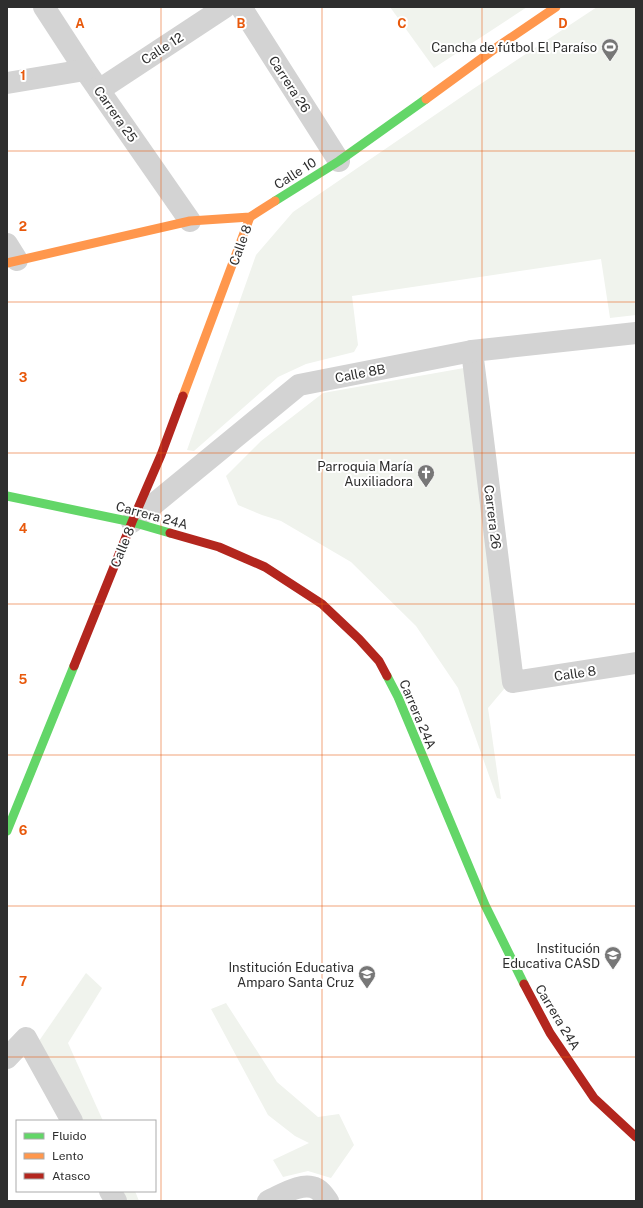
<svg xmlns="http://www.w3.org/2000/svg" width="643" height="1208" font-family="'Public Sans',sans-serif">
	<rect width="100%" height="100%" fill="#fff"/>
	<g fill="#f0f3ed">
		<polygon points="390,7 527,7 434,68"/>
		<polygon points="597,7 636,7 636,315 610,318 601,259 352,296 358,345 354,352 306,364 278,377 194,451 187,450 256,255 293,212 473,89"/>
		<polygon points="464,368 510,682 488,708 501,799 497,798 458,688 416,626 351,562 281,521 262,515 238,505 226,476 261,441 323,393"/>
		<polygon points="86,973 102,988 68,1043 103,1121 80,1121 39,1041"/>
		<polygon points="226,1003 277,1082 318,1117 339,1114 354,1145 331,1178 308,1171 283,1177 273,1160 309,1143 295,1136 268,1115 211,1009"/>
		<polygon points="117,1191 135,1191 139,1201 122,1201"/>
	</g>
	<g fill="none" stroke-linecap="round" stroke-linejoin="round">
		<g stroke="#d3d3d3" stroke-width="22">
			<polyline points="44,7 85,70 190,221"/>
			<polyline points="241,7 339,161"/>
			<polyline points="7,83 85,70"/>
			<polyline points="99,90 225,7"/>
			<polyline points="7,244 17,260"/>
			<polyline points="472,351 513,682 636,663"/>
			<polyline points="132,522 299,385 472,351 636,333"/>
			<polyline points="7,1058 26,1038 72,1121"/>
			<polyline points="110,1191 116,1201"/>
			<path d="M268 1201C282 1195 302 1181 317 1189 322 1192 325 1197 328 1201"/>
		</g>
		<g stroke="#63d668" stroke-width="9">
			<polyline points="275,201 339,161 426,99"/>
			<polyline points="7,496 132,522 170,533"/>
			<polyline points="387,676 398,697 485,905 524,984"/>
			<polyline points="7,831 74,666"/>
		</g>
		<g stroke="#ff974d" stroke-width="9">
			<polyline points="426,99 500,45 556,7"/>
			<polyline points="7,263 190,221 250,217 275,201"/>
			<polyline points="183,396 250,217"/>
		</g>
		<g stroke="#b3261e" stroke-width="9">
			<polyline points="170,533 219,547 265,567 322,604 359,639 379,661 387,676"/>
			<polyline points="74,666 132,522 161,455 183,396"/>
			<polyline points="524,984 550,1033 594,1098 636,1137"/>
		</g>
	</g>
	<path fill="none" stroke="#e8590c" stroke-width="1" stroke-opacity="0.55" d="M161 7V1201M322 7V1201M482 7V1201M7 151H636M7 302H636M7 453H636M7 604H636M7 755H636M7 906H636M7 1057H636"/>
	<defs>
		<g id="stadium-pin" transform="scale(0.9)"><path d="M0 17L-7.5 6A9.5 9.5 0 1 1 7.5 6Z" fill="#777" stroke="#fff"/><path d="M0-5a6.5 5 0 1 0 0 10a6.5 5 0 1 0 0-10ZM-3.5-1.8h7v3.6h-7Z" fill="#fff"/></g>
		<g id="church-pin" transform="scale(0.9)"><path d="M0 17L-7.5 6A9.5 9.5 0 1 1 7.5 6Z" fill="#777" stroke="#fff"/><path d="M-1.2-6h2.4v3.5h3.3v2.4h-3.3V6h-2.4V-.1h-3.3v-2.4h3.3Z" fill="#fff"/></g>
		<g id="university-pin" transform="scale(0.9)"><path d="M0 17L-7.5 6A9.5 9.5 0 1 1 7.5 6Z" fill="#777" stroke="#fff"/><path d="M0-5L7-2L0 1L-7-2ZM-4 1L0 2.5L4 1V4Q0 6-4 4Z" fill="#fff"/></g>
		<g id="school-pin" transform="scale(0.9)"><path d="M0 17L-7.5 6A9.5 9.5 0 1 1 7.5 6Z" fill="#777" stroke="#fff"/><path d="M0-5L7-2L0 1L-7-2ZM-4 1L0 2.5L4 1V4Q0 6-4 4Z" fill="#fff"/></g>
	</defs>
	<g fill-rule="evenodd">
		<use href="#stadium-pin" x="610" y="47"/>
		<use href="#church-pin" x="426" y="473"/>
		<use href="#university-pin" x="613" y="955"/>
		<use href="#school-pin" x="367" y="974"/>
	</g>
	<g text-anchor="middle" stroke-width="4" stroke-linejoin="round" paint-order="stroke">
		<g font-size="13" fill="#2e2e2e" stroke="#fff" text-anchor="end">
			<text x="597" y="52">Cancha de fútbol El Paraíso</text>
			<text x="413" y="471">Parroquia María<tspan x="413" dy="15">Auxiliadora</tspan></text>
			<text x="600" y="953">Institución<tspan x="600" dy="15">Educativa CASD</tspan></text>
			<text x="354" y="972">Institución Educativa<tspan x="354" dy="15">Amparo Santa Cruz</tspan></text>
		</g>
		<g font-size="13" fill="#2e2e2e" stroke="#fff">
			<text transform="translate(162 48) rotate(-33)" y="5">Calle 12</text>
			<text transform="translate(290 84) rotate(57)" y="5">Carrera 26</text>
			<text transform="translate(116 114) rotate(55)" y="5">Carrera 25</text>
			<text transform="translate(295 173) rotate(-32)" y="5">Calle 10</text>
			<text transform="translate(240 245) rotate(-70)" y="5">Calle 8</text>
			<text transform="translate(360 373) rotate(-11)" y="5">Calle 8B</text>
			<text transform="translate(152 515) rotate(15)" y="5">Carrera 24A</text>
			<text transform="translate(493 517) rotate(83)" y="5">Carrera 26</text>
			<text transform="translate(122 547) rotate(-68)" y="5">Calle 8</text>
			<text transform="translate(575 673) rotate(-8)" y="5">Calle 8</text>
			<text transform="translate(418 714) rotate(67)" y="5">Carrera 24A</text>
			<text transform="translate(558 1017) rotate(59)" y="5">Carrera 24A</text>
		</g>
	</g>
	<g font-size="13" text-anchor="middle" font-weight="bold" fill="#e8590c" stroke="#fff" stroke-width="4" stroke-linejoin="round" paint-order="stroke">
		<text x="80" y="28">A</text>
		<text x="241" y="28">B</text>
		<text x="402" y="28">C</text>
		<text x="563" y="28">D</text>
		<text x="23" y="80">1</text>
		<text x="23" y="231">2</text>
		<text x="23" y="382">3</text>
		<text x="23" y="533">4</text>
		<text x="23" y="684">5</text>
		<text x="23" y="835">6</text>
		<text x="23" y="986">7</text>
	</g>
	<rect width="643" height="1208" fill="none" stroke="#2e2e2e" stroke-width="16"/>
	<rect x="16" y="1120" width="140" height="72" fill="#ffffff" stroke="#ababab"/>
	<rect x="24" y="1133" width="20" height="6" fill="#63d668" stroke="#ababab"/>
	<text x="52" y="1140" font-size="12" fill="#2e2e2e">Fluido</text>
	<rect x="24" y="1153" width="20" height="6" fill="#ff974d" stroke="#ababab"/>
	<text x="52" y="1160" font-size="12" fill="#2e2e2e">Lento</text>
	<rect x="24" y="1173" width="20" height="6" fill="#b3261e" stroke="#ababab"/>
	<text x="52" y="1180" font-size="12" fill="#2e2e2e">Atasco</text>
</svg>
